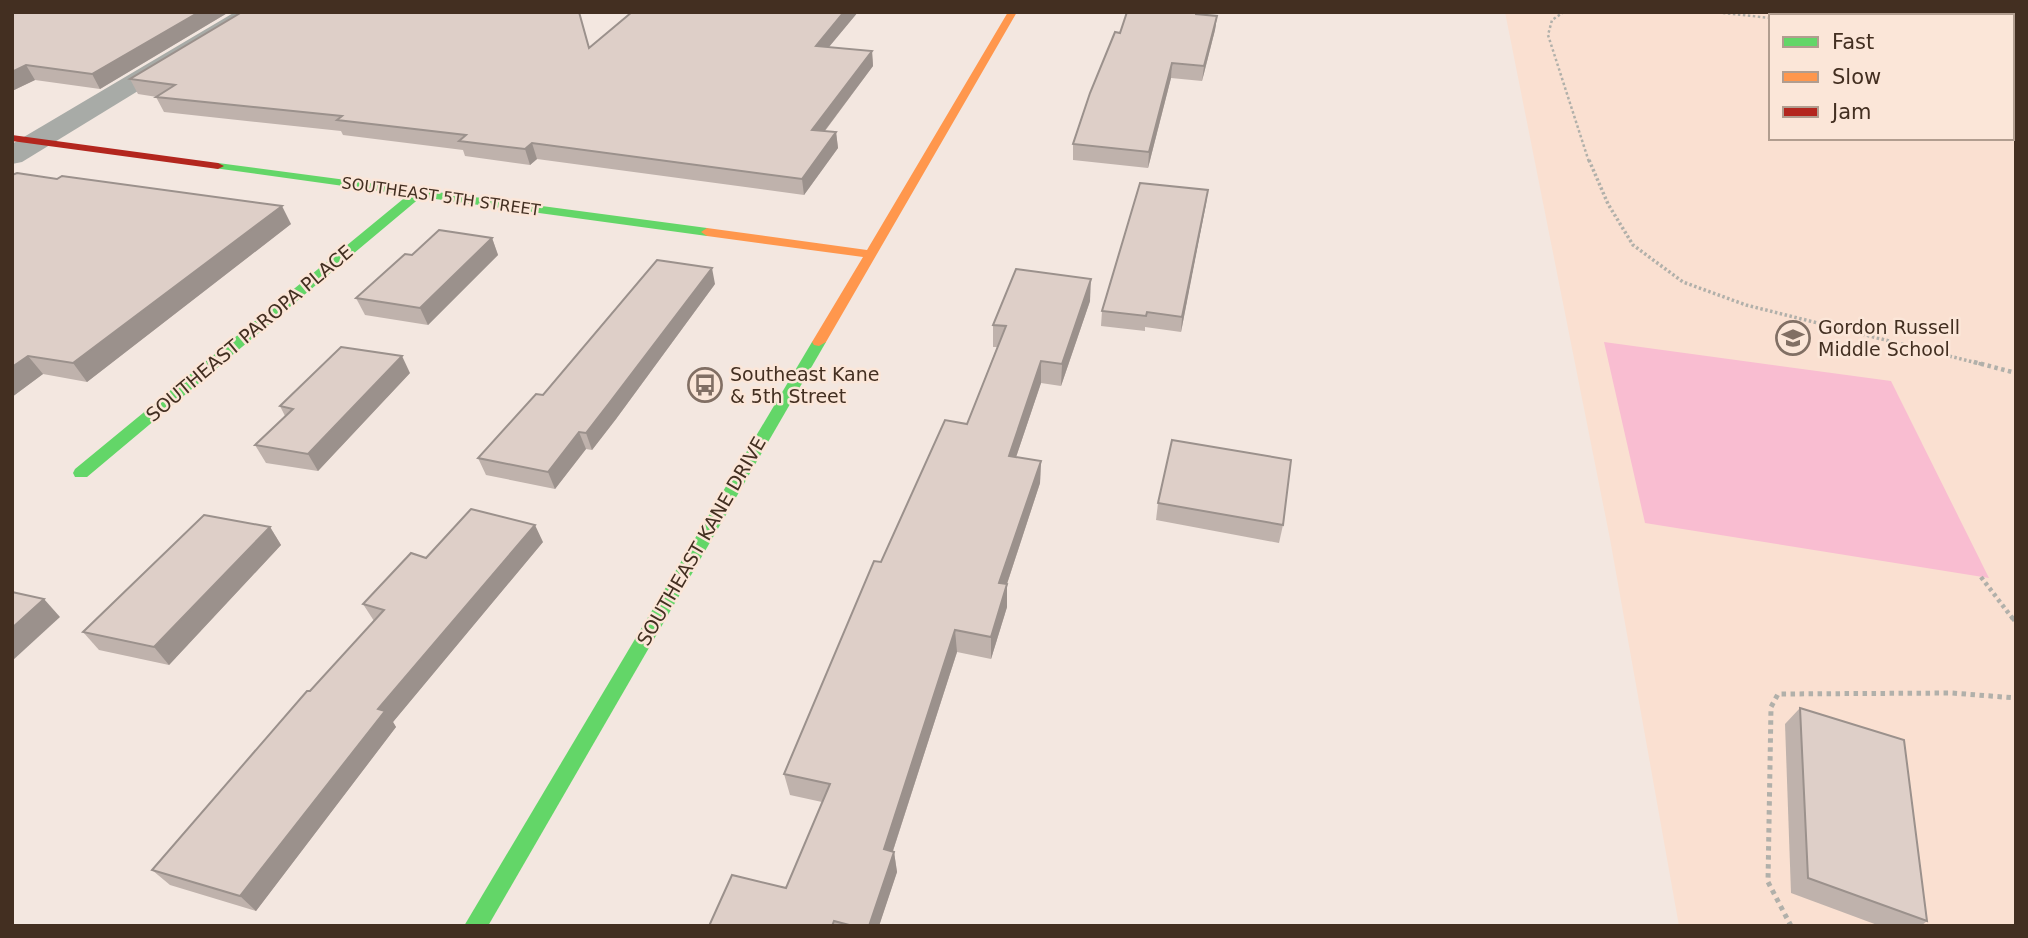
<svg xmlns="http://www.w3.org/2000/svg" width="2028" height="938" font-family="'DejaVu Sans',sans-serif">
	<rect width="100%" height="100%" fill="#f3e7e0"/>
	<polygon fill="#fae0d1" points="1505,12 1896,12 1937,16 1771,16 1771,138 2012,138 2012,22 2016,22 2016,926 1679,926 1610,539"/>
	<polygon fill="#f9bdd1" points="1604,342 1891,381 1989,578 1645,523"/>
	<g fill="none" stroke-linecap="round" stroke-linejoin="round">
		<g stroke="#b1b0aa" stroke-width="2.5" stroke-dasharray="2.5 2.5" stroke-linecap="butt">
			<polyline points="1564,12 1552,20 1548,35 1589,162"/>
			<polyline points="1713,12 1771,18"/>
			<polyline points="2012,44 2016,44"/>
		</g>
		<polyline stroke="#b1b0aa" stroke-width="3.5" stroke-dasharray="2.5 2.5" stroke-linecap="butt" points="1589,160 1608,204 1633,245 1683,282 1746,305 1981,364"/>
		<g stroke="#b1b0aa" stroke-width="4.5" stroke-dasharray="3.5 3.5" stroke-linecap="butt">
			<polyline points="1974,362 2016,373"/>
			<polyline points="1981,577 2013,619"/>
		</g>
		<g stroke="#b1b0aa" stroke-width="5" stroke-dasharray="4.5 4.5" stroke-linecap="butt">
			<polyline points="2012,617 2016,622"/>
			<polyline points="1791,926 1768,882 1771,707 1778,694 1952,693 2016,698"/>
		</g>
		<polygon fill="#a8aba7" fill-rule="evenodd" points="235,12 262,12 259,17 22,162 12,164 12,144"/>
		<g fill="#63d668" fill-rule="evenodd">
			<polygon points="218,163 707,228 713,232 707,236 421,197 87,477 75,477 73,473 75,469 408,195 214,168 212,166"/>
			<polygon points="819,338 826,342 488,926 464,926 812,342"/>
		</g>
		<polygon fill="#ff974d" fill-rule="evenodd" points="1008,12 1017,12 826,342 819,346 814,345 812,342 863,257 707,236 701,232 707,228 867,250"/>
		<polygon fill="#b3261e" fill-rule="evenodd" points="12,135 218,163 224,166 218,169 12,141"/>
	</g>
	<g fill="#bfb2ac">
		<polygon points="12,12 229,12 100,89 35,80 12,91"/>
		<polygon points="632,12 858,12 829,47 872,51 873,66 825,131 836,132 838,148 804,195 537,159 530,165 465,156 463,150 343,135 341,131 164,112 156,97 157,97 138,94 130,79 589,48"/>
		<polygon points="1198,14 1217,16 1215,30 1202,81 1171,78 1148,168 1073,160 1073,144 1120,33"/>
		<polygon points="12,175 291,224 87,382 43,374 12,397"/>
		<polygon points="1208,190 1181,332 1145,327 1145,331 1101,326 1102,311"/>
		<polygon points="492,238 498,255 428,325 365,315 356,298 412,255"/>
		<polygon points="715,284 616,419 592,450 586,449 555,489 486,475 478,458 543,395"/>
		<polygon points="1090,301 1061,386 1041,383 1016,457 1041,461 1040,483 1007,584 1007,607 991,659 957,652 893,851 894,852 897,872 879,926 709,926 786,888 822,802 790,795 784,774 881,562 967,424 997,347 993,347 993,325"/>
		<polygon points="410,373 318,471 266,463 255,445 285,416 280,406"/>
		<polygon points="1158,503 1283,525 1279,543 1156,520"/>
		<polygon points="270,527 281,545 169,665 99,650 83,632"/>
		<polygon points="543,542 393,722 396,727 256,911 170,885 152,870 374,621 363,604 426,558"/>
		<polygon points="1800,708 1927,921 1921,926 1880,926 1791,893 1785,724"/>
	</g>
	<g fill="#9b918c">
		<polygon points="199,12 229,12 100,89 92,74"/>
		<polygon points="844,12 858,12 818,60 816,46"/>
		<polygon points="1217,16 1215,30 1202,81 1204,66"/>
		<polygon points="872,51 873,66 814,145 812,130"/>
		<polygon points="1172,63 1171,78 1148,168 1149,152"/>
		<polygon points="26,65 35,80 12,91 12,72"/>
		<polygon points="836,132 838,148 804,195 802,179"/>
		<polygon points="532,143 537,159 530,165 525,149"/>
		<polygon points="1208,190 1206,204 1181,332 1182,317"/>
		<polygon points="282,206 291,224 87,382 73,363"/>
		<polygon points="492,238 498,255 428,325 420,308"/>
		<polygon points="712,268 715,284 616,419 592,450 586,433"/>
		<polygon points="1091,279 1090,301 1061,386 1062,364"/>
		<polygon points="28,356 43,374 12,397 12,367"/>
		<polygon points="402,356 410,373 318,471 308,454"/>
		<polygon points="1041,361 1041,383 1009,478 1009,456"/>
		<polygon points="579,432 586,449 555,489 548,472"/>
		<polygon points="1041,461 1040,483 1000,605 999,583"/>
		<polygon points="535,525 543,542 393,722 396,727 256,911 240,896 378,709"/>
		<polygon points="270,527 281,545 169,665 154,647"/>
		<polygon points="1007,584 1007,607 991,659 991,637"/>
		<polygon points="44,599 60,617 12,661 12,628"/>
		<polygon points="955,630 957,652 887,869 884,849"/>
		<polygon points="894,852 897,872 879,926 869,926"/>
	</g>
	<g fill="#decfc8" stroke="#9b918c" stroke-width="2">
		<polygon points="12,12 199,12 92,74 26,65 12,72"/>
		<polygon points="242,12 579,12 589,48 632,12 844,12 816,46 872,51 812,130 836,132 802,179 532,143 525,149 459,141 466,135 337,120 342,116 156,97 175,85 130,79"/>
		<polygon points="1127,12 1196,12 1196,14 1217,16 1204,66 1172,63 1149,152 1073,144 1090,93 1115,32 1120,33"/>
		<polygon points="17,173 57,179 62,176 282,206 73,363 28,356 12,367 12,175"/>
		<polygon points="1140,183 1208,190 1182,317 1147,312 1146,316 1102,311"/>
		<polygon points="439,230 492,238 420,308 356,298 405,254 412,255"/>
		<polygon points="657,260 712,268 610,402 586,433 579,432 548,472 478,458 536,394 543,395"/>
		<polygon points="1016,269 1091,279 1062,364 1041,361 1009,456 1041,461 999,583 1007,584 991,637 955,630 884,849 894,852 869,926 853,926 834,921 832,926 709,926 732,875 786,888 830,784 784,774 874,561 881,562 945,420 967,424 1006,326 993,325"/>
		<polygon points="341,347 402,356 308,454 255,445 293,409 280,406"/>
		<polygon points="1172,440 1291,460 1283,525 1158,503"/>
		<polygon points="471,509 535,525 378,709 385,711 240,896 152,870 307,691 310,691 384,610 363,604 411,553 426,558"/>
		<polygon points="204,515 270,527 154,647 83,632"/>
		<polygon points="12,592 44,599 12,628"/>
		<polygon points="1800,708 1904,740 1927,921 1808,878"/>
	</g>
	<defs>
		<g id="school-ring" transform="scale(1.75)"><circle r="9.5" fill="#fbe6d8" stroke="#816f64" stroke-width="1.5"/><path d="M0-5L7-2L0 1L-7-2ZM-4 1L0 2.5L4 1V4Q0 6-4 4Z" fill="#816f64"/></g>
		<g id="bus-ring" transform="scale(1.75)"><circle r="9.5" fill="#fbe6d8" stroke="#816f64" stroke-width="1.5"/><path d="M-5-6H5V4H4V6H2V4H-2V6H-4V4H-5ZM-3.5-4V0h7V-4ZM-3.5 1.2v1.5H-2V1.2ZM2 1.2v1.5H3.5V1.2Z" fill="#816f64"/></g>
	</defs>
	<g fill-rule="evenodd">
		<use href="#school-ring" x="1793" y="338"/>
		<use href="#bus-ring" x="705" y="385"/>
	</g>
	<g text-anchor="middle" stroke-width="5" stroke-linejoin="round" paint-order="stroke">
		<g font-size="16" fill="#432f21" stroke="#fbe6d8">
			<text transform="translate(441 196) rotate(8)" y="6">SOUTHEAST 5TH STREET</text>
		</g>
		<g font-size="19" fill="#432f21" stroke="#fbe6d8" text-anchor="start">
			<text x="1818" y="334">Gordon Russell<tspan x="1818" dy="22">Middle School</tspan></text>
			<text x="730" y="381">Southeast Kane<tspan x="730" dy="22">&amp; 5th Street</tspan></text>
		</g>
		<g font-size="19" fill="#432f21" stroke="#fbe6d8">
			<text transform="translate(249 333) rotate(-40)" y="7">SOUTHEAST PAROPA PLACE</text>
			<text transform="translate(701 541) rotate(-60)" y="7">SOUTHEAST KANE DRIVE</text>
		</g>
	</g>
	<rect width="2028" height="938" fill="none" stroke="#432f21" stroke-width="28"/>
	<rect x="1769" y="14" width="245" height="126" fill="#fbe6d8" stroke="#b19d8f" stroke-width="2"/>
	<rect x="1783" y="37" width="35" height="10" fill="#63d668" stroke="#b19d8f" stroke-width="2"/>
	<text x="1832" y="49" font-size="21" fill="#432f21">Fast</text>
	<rect x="1783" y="72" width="35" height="10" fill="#ff974d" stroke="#b19d8f" stroke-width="2"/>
	<text x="1832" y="84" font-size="21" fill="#432f21">Slow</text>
	<rect x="1783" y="107" width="35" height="10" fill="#b3261e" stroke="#b19d8f" stroke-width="2"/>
	<text x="1832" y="119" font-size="21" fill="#432f21">Jam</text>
</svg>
